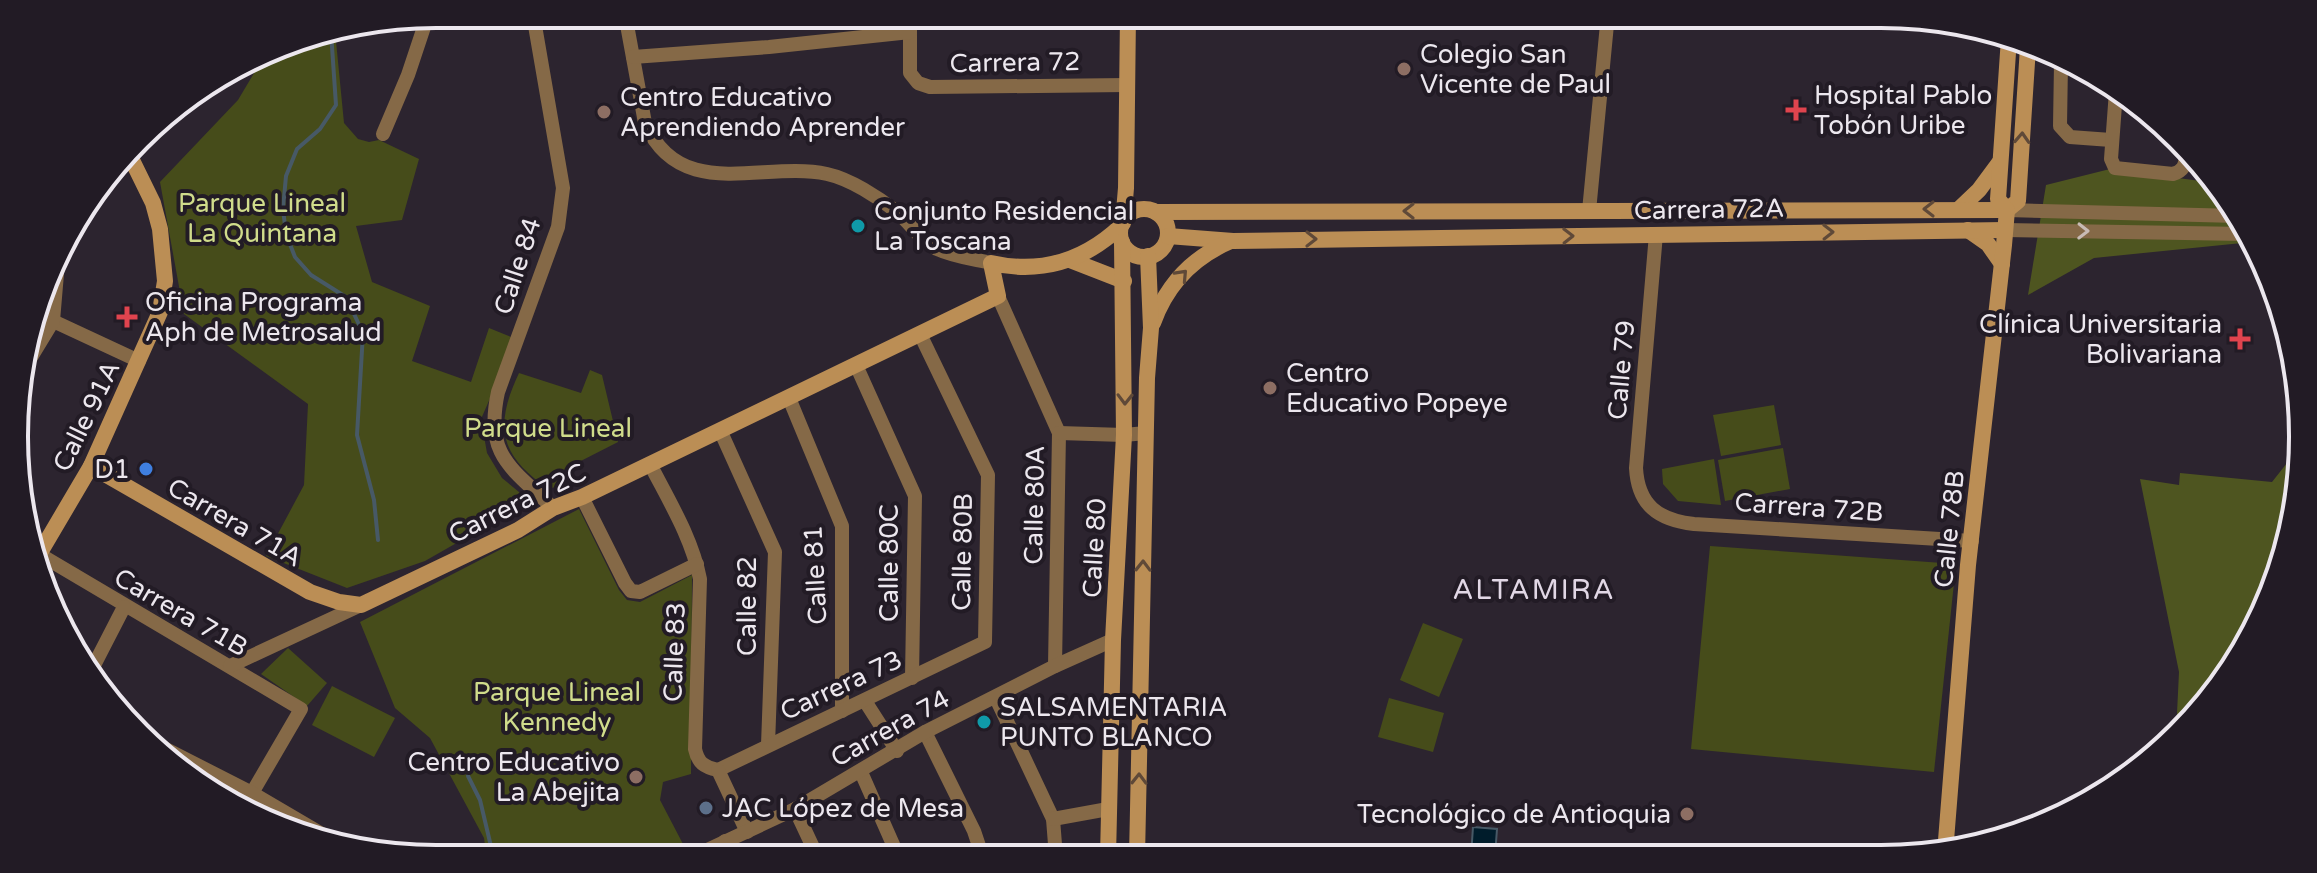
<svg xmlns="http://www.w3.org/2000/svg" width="2317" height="873" font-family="'Varela Round',sans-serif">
	<rect width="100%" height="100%" fill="#2c242f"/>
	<g fill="#464c1a">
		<polygon points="335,31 344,123 358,139 369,142 379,140 419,159 402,220 356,226 372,282 430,306 412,361 471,382 489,328 516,339 481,419 487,453 502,478 530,501 425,561 347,588 266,556 304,485 308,404 184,314 160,182 238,100 263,58 300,37"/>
		<path d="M590 370 602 375 618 442 571 466 576 480 549 489C499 456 494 426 519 373L581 393Z"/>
		<polygon points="1774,405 1781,445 1721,456 1713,415"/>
		<polygon points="1783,448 1790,489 1725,501 1718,460"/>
		<polygon points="1714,459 1721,505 1678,501 1663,484 1662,469"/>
		<polygon points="579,509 619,590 627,600 640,602 692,575 691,774 663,782 660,800 683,844 669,858 487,859 484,838 430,738 395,708 360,622"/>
		<polygon points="1710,546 1956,564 1934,772 1691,749"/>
		<polygon points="1423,623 1463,639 1439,697 1400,680"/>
		<polygon points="288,648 327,683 307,706 261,674"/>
		<polygon points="332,686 395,718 374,757 312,725"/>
		<polygon points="1389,698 1444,713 1433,752 1378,737"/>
	</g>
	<g fill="#4e5520">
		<polygon points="2110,169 2208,182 2247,226 2252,242 2094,258 2028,295 2046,185"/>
		<polygon points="2295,453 2288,546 2232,671 2176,734 2179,672 2140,479 2179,485 2180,473 2272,482"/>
	</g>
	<polygon fill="#001c2b" stroke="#475966" stroke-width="2" points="1473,827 1497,829 1495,856 1471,856"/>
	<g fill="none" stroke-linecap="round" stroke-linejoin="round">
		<g stroke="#475966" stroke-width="4">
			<polyline points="331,32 336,105 320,129 297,149 286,176 283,209 286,234 295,257 311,275 346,297 363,333 357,435 374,500 378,540"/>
			<polyline points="468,776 480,800 494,859"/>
		</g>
		<g stroke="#856947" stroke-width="14">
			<path d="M533 14 563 188 558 227 498 392C484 456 512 468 553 508"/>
			<path d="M625 14 645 123C681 204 764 160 827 174 850 179 878 197 897 212 911 224 920 240 937 249 954 257 973 259 991 263"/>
			<polyline points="910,14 910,73 918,83 930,87 1127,85"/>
			<polyline points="633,57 769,47 910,32"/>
			<polyline points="2061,63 2060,126 2070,137 2111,140"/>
			<path d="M2116 91 2111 159 2115 168 2173 174C2183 171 2185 166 2186 156"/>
			<polyline points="383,134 408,75 428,15"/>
			<polyline points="2007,210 2238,216"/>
			<polyline points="1589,211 1608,14"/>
			<polyline points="2005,230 2245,234 2248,228"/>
			<path d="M1656 234 1636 468C1638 505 1658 520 1694 524L1972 541"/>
			<polyline points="998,296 1059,433 1055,666"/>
			<polyline points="53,321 139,361"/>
			<polyline points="856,365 915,496 912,678"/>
			<polyline points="19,377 53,321 58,262"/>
			<polyline points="789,398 842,526 842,711"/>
			<polyline points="720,430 775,552 768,745"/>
			<polyline points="1059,433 1124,435 1146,433"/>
			<path d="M650 464C669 501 692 538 700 579L695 749C698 763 704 767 718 770"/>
			<polyline points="582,497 625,583 631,591 640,592 697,564"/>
			<polyline points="39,554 301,709 252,793"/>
			<polyline points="230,666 361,605"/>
			<polyline points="89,675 124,607"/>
			<polyline points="996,698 1053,819 1056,857"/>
			<polyline points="865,701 897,751"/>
			<polyline points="925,732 974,831 983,858"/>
			<polyline points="150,741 252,793 344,847"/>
			<polyline points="718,770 985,642 988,475 920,334"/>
			<polyline points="718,770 747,832"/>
			<polyline points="861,772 899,858"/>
			<polyline points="795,809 818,858"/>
			<polyline points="1053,819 1108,809"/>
			<polyline points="725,841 733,858"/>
			<polyline points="690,858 795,809 925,732 1055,666 1113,640"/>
		</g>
		<g stroke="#bb8e55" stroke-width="16">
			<polyline points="1959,209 1979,190 1999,163"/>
			<circle cx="1144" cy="233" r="24"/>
			<polyline points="2007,210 2018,201 2028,47"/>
			<polyline points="1156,212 2007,210"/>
			<polyline points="1123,223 1126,188 1128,14"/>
			<polyline points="1968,230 1988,244 2002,264"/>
			<polyline points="1168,236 1233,241 2005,230"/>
			<polyline points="1070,260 1124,281"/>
			<path d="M1153 323C1167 284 1193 257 1231 241"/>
			<path d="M91 466 310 592 339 602 361 605 518 530 553 508 582 497 998 296 991 263C1040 274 1084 261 1121 226"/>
			<polyline points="38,556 91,466 160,312 165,281 160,229 153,203 129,154"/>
			<polyline points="1945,853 1968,565 2004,245 2007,210 1998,199 2009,38"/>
			<polyline points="1108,857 1113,640 1124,435 1122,242"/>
			<polyline points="1137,857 1147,378 1151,328 1148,256"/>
		</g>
	</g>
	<defs><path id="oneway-chevron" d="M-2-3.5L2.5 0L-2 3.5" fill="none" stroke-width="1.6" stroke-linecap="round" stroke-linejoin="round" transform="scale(2)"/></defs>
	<g stroke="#5f4938">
		<use href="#oneway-chevron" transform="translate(2022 138) rotate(-87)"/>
		<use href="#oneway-chevron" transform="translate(1929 209) rotate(180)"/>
		<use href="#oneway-chevron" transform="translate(1409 211) rotate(180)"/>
		<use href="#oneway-chevron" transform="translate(1828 232) rotate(-1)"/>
		<use href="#oneway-chevron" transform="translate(1568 236) rotate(-1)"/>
		<use href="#oneway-chevron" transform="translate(1311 239)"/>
		<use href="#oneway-chevron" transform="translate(1182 275) rotate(-47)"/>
		<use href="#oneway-chevron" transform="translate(1125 399) rotate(91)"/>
		<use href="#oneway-chevron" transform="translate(1143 566) rotate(-89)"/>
		<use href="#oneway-chevron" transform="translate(1139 779) rotate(-89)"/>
	</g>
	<use stroke="#c8bbb4" href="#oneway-chevron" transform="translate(2083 231) rotate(1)"/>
	<g fill="#8d6e63" stroke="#221b25" stroke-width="3">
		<circle cx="1404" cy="69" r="8"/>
		<circle cx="604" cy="112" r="8"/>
		<circle cx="1270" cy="388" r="8"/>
		<circle cx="636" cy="777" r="8"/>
		<circle cx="1687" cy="814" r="8"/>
	</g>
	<g fill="#e0444e" stroke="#221b25" stroke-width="3">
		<path d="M1792 98h8v8h8v8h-8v8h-8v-8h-8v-8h8z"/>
		<path d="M123 305h8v8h8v8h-8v8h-8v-8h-8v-8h8z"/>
		<path d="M2236 327h8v8h8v8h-8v8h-8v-8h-8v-8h8z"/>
	</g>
	<g fill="#0f9aa8" stroke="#221b25" stroke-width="3">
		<circle cx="858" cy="226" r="8"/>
		<circle cx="984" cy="722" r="8"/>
	</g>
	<circle fill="#3f7fe0" stroke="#221b25" stroke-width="3" cx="146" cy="469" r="8"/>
	<circle fill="#5c6f8a" stroke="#221b25" stroke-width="3" cx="706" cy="808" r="8"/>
	<g text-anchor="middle" stroke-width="8" stroke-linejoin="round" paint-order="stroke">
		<g font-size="26" fill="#ece7ee" stroke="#221b25" text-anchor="start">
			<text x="1420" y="63">Colegio San<tspan x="1420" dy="30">Vicente de Paul</tspan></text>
			<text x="1814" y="104">Hospital Pablo<tspan x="1814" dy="30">Tobón Uribe</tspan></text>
			<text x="620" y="106">Centro Educativo<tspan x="620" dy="30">Aprendiendo Aprender</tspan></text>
			<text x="874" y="220">Conjunto Residencial<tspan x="874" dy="30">La Toscana</tspan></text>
			<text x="145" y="311">Oficina Programa<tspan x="145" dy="30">Aph de Metrosalud</tspan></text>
			<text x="2222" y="333" text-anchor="end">Clínica Universitaria<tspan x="2222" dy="30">Bolivariana</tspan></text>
			<text x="1286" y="382">Centro<tspan x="1286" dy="30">Educativo Popeye</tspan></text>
			<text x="130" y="478" text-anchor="end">D1</text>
			<text x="1000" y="716">SALSAMENTARIA<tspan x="1000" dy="30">PUNTO BLANCO</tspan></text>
			<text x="620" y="771" text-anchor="end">Centro Educativo<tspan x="620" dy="30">La Abejita</tspan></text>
			<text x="722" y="817">JAC López de Mesa</text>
			<text x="1671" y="823" text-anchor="end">Tecnológico de Antioquia</text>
		</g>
		<g font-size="26" fill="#ece7ee" stroke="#221b25">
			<text transform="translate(1015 62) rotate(-1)" y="9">Carrera 72</text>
			<text transform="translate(1709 209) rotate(-1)" y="9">Carrera 72A</text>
			<text transform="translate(517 266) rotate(-72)" y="9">Calle 84</text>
			<text transform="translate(1621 370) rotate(-85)" y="9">Calle 79</text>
			<text transform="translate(86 416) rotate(-64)" y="9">Calle 91A</text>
			<text transform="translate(517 503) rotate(-26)" y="9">Carrera 72C</text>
			<text transform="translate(1034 505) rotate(-89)" y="9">Calle 80A</text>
			<text transform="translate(1809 507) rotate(4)" y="9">Carrera 72B</text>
			<text transform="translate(235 522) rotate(30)" y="9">Carrera 71A</text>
			<text transform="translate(1949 529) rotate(-84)" y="9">Calle 78B</text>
			<text transform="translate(1094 548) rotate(-87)" y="9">Calle 80</text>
			<text transform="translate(962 552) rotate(-89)" y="9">Calle 80B</text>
			<text transform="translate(889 563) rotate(-90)" y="9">Calle 80C</text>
			<text transform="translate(815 575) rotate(-93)" y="9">Calle 81</text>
			<text transform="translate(747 606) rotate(-90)" y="9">Calle 82</text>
			<text transform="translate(181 612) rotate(30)" y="9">Carrera 71B</text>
			<text transform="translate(674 652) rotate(-88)" y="9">Calle 83</text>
			<text transform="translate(841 685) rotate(-25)" y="9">Carrera 73</text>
			<text transform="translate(890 728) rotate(-29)" y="9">Carrera 74</text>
		</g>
		<g font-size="26" fill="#d0dc8b" stroke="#221b25">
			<text x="262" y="212">Parque Lineal<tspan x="262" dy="30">La Quintana</tspan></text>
			<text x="548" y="437">Parque Lineal</text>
			<text x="557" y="701">Parque Lineal<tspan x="557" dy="30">Kennedy</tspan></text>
		</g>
		<g font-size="28" letter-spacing="2" fill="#e1d7e5" stroke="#221b25">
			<text x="1534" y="599">ALTAMIRA</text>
		</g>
	</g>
	<path d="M0 0H2317V873H0ZM436 28H1881A408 408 0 0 1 2289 436V437A408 408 0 0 1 1881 845H436A408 408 0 0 1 28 437V436A408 408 0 0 1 436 28Z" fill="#221b25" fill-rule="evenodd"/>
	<path fill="none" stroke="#ece7ee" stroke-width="4" d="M436 28H1881A408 408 0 0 1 2289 436V437A408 408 0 0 1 1881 845H436A408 408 0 0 1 28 437V436A408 408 0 0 1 436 28Z"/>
</svg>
